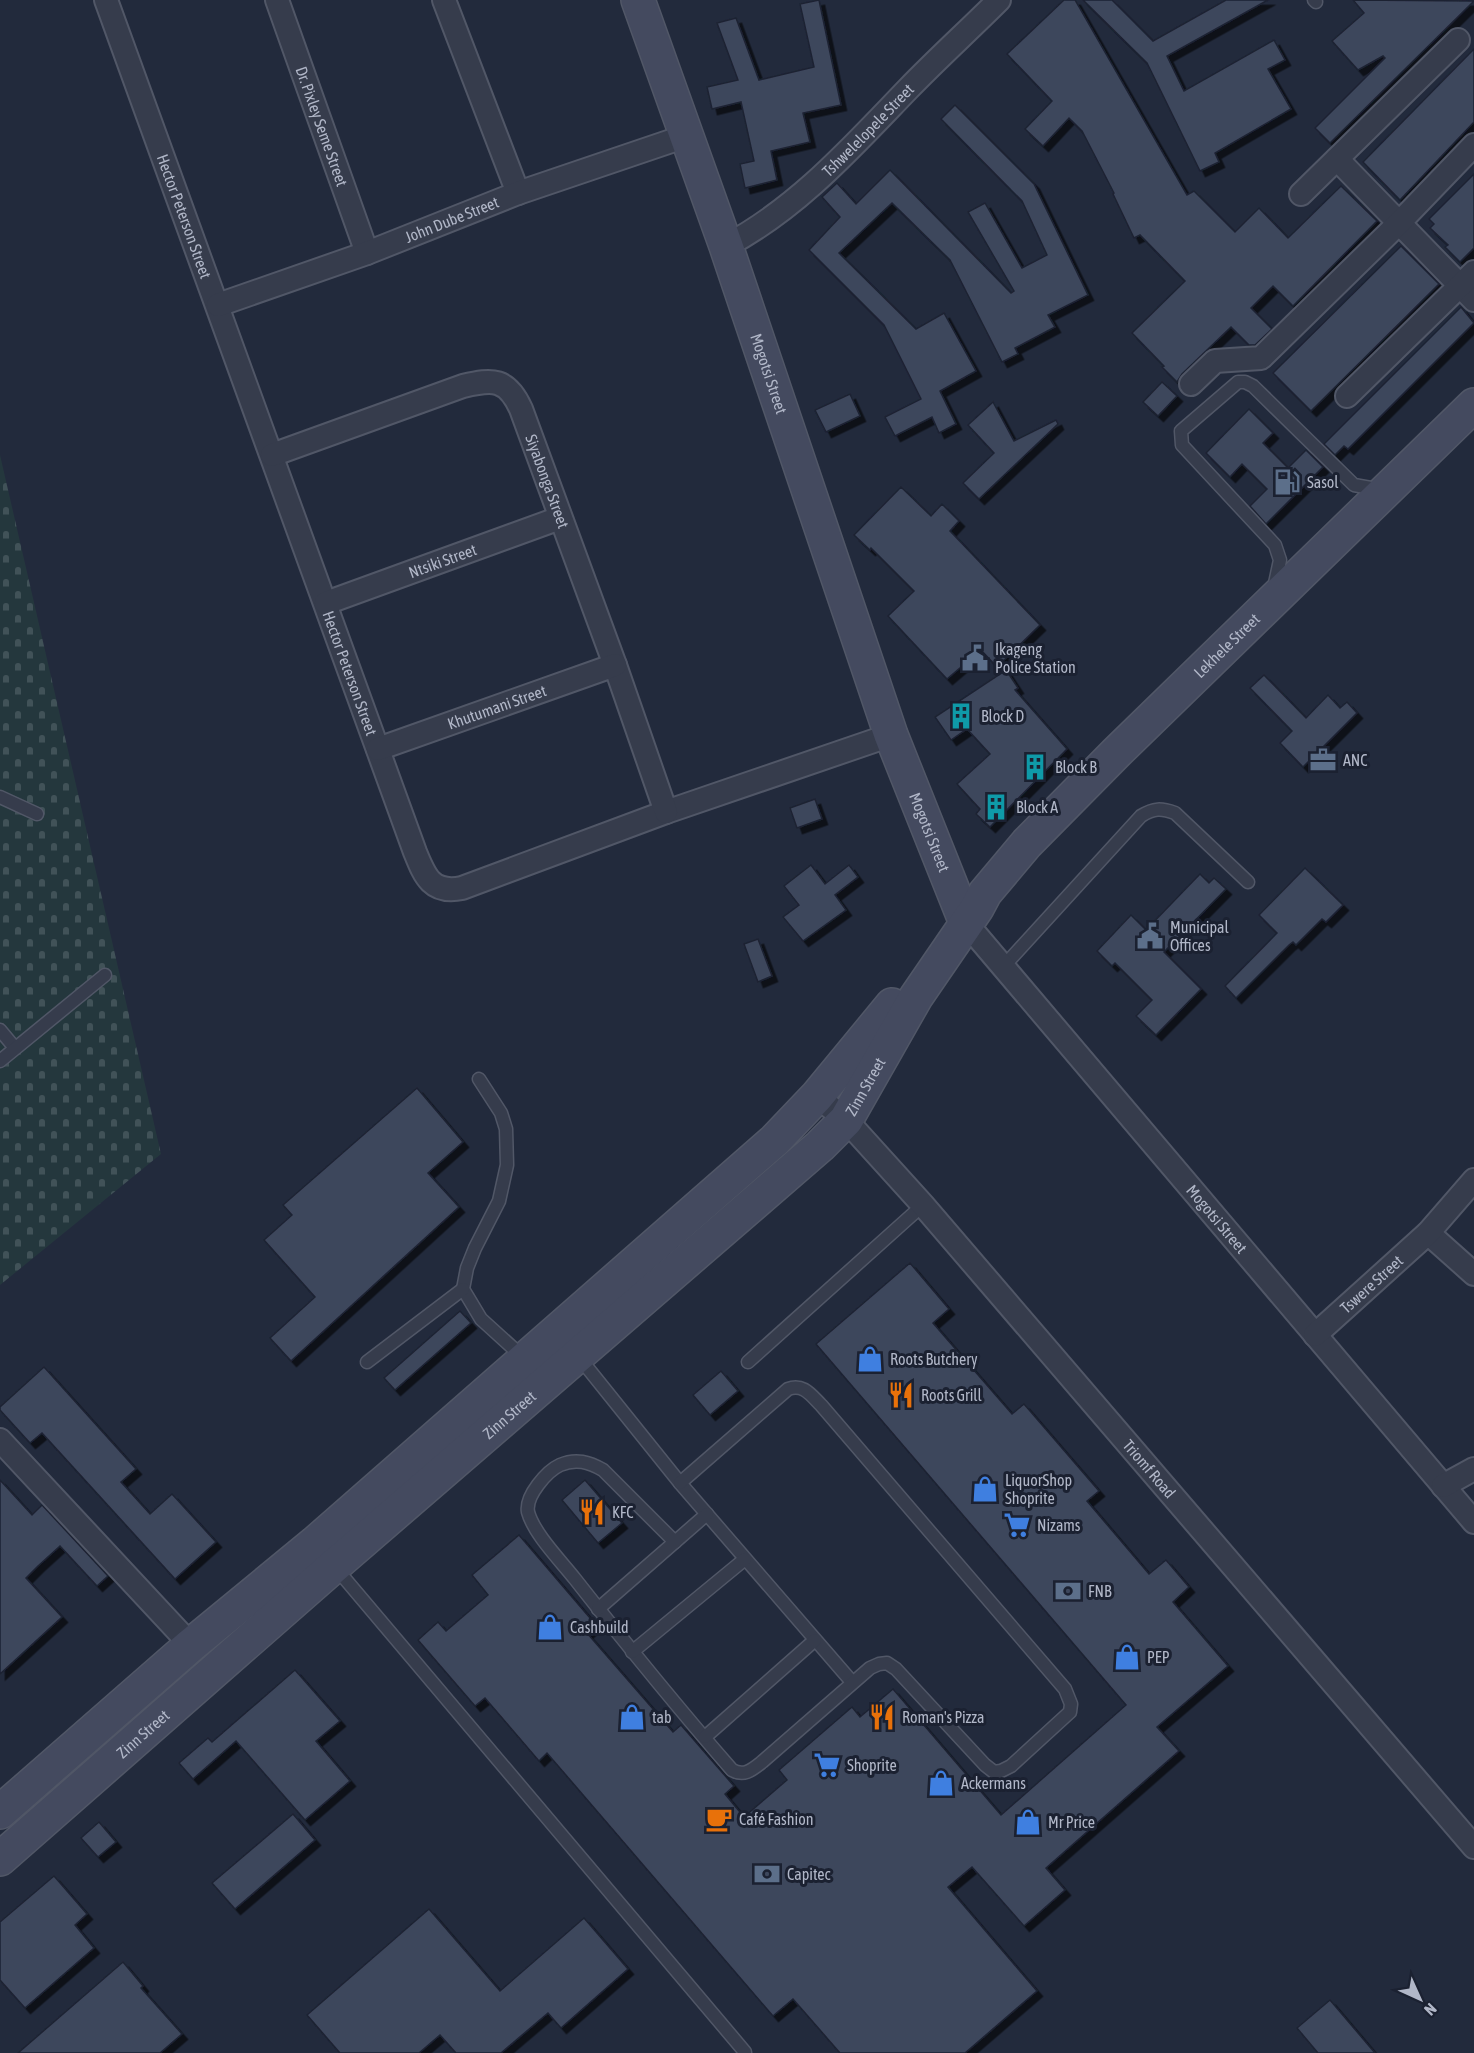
<svg xmlns="http://www.w3.org/2000/svg" width="1474" height="2053" font-family="'Asap Condensed',sans-serif">
	<defs>
		<pattern id="cemetery-stones" width="16" height="16" patternUnits="userSpaceOnUse" patternTransform="scale(1.5)"><rect width="16" height="16" fill="#24373d"/><path d="M2 7V4a2 2 0 0 1 4 0v3zM10 15v-3a2 2 0 0 1 4 0v3z" fill="#415258"/></pattern>
		<filter id="shadow"><feDropShadow dx="5.5" dy="5.5" stdDeviation="0" flood-color="#0009"/></filter>
	</defs>
	<rect width="100%" height="100%" fill="#222a3c"/>
	<polygon fill="url(#cemetery-stones)" points="0,455 161,1154 0,1285"/>
	<g fill="#3e465c" stroke="#1d2333" stroke-width="1.5" filter="url(#shadow)">
		<polygon points="819,0 841,105 803,113 810,142 771,151 777,180 745,188 740,164 754,161 741,102 712,109 707,87 738,80 717,23 736,18 759,80 814,67 800,4"/>
		<polygon points="1064,0 1075,0 1187,195 1194,191 1235,232 1259,208 1288,238 1341,186 1377,221 1293,306 1273,286 1251,308 1272,329 1255,345 1249,345 1231,327 1182,374 1177,382 1162,367 1164,366 1132,333 1185,281 1140,235 1134,238 1113,194 1114,193 1082,131 1069,118 1043,146 1025,129 1052,101 1007,54"/>
		<polygon points="1083,0 1112,0 1153,41 1226,0 1268,0 1167,56 1184,91 1274,40 1285,60 1268,69 1291,109 1215,153 1219,162 1200,171 1147,63"/>
		<polygon points="1353,0 1474,1 1330,143 1315,128 1385,58 1383,56 1358,70 1332,41 1364,13"/>
		<polygon points="1474,49 1474,122 1400,200 1363,162"/>
		<polygon points="955,105 1034,184 1088,295 1048,315 1055,327 1015,348 1018,354 1002,362 950,260 892,203 839,253 916,329 944,313 976,371 940,391 956,424 939,433 932,417 895,436 885,417 921,399 884,325 809,250 840,217 822,197 837,183 856,204 890,170 1011,293 1014,291 968,212 985,203 1022,268 1047,255 1022,201 941,119"/>
		<polygon points="1474,174 1474,248 1460,262 1445,247 1448,245 1430,228 1434,224 1429,219"/>
		<polygon points="1401,246 1439,284 1311,411 1273,373"/>
		<polygon points="1461,307 1474,323 1348,449 1344,446 1335,455 1324,444"/>
		<polygon points="1162,382 1177,396 1158,416 1143,402"/>
		<polygon points="850,394 860,416 826,432 815,410"/>
		<polygon points="993,402 1014,441 1056,420 1058,424 979,499 963,483 994,453 968,425"/>
		<polygon points="1249,409 1273,433 1263,443 1288,468 1306,450 1323,467 1266,524 1250,506 1267,489 1242,464 1230,477 1206,453"/>
		<polygon points="901,487 931,516 942,504 959,521 950,531 1040,625 997,667 981,650 947,679 888,616 914,591 871,548 870,550 854,535"/>
		<polygon points="1006,670 1018,688 1015,690 1067,749 990,827 976,814 980,809 957,784 990,754 967,729 951,740 935,717"/>
		<polygon points="1264,675 1306,718 1328,695 1340,708 1347,702 1357,713 1303,767 1280,743 1292,731 1250,688"/>
		<polygon points="815,799 822,819 797,828 790,808"/>
		<polygon points="811,865 825,884 849,865 858,877 835,895 846,910 803,941 783,917 799,905 784,886"/>
		<polygon points="1305,868 1343,905 1326,922 1322,919 1296,945 1293,942 1289,945 1236,998 1225,986 1277,933 1259,915"/>
		<polygon points="1200,874 1209,883 1214,878 1226,889 1164,952 1201,989 1156,1035 1136,1016 1152,1000 1115,963 1112,966 1097,951 1131,915 1146,930"/>
		<polygon points="758,939 772,976 758,982 744,944"/>
		<polygon points="417,1088 463,1142 428,1173 459,1207 291,1361 270,1338 315,1297 264,1240 292,1215 283,1205"/>
		<polygon points="910,1263 949,1309 933,1323 1012,1414 1024,1404 1099,1491 1087,1501 1149,1574 1166,1560 1189,1587 1173,1602 1228,1666 1157,1727 1179,1751 1046,1868 1065,1890 1024,1926 972,1867 948,1887 1037,1991 965,2053 840,2053 793,1999 773,2016 547,1753 539,1761 485,1698 475,1706 418,1640 438,1622 446,1631 488,1595 472,1575 519,1535 596,1625 587,1633 673,1732 681,1725 734,1786 725,1794 744,1817 787,1780 779,1770 852,1707 860,1717 893,1689 1001,1815 1126,1705 816,1344"/>
		<polygon points="460,1311 471,1323 395,1390 384,1378"/>
		<polygon points="44,1367 136,1469 121,1482 150,1514 172,1494 216,1542 175,1579 42,1433 30,1443 0,1410 0,1407"/>
		<polygon points="721,1371 738,1391 710,1415 693,1395"/>
		<polygon points="0,1480 32,1515 42,1505 108,1576 97,1586 60,1546 38,1566 26,1578 62,1617 0,1674"/>
		<polygon points="585,1480 622,1523 598,1543 562,1500"/>
		<polygon points="295,1670 340,1721 316,1741 350,1781 305,1820 236,1741 193,1779 179,1763 208,1738 212,1742"/>
		<polygon points="293,1814 315,1840 235,1909 212,1883"/>
		<polygon points="99,1822 116,1842 98,1857 81,1838"/>
		<polygon points="54,1876 87,1914 75,1925 94,1948 25,2008 0,1980 0,1922"/>
		<polygon points="429,1909 500,1991 584,1918 628,1969 561,2028 548,2013 501,2053 456,2053 440,2035 419,2053 340,2053 307,2015"/>
		<polygon points="123,1962 143,1986 141,1988 182,2034 160,2053 18,2053"/>
		<polygon points="1330,2000 1375,2053 1318,2053 1297,2028"/>
	</g>
	<g fill="none" stroke-linecap="round" stroke-linejoin="round">
		<g stroke="#515767" stroke-width="15">
			<g id="lane">
				<polyline points="1314,0 1316,2"/>
				<polyline points="1274,588 1280,560 1275,545 1182,445 1181,431 1238,382 1245,382 1253,386 1354,485 1382,490"/>
				<polyline points="0,797 37,814"/>
				<path d="M1003 967 1141 816C1154 808 1161 808 1175 813L1248 882"/>
				<polyline points="0,1030 15,1048"/>
				<polyline points="0,1061 105,975"/>
				<polyline points="479,1079 501,1113 506,1129 507,1165 499,1201 475,1248 467,1268 463,1289 481,1319 524,1358"/>
				<polyline points="578,1356 680,1483 852,1682"/>
				<polyline points="367,1362 463,1289"/>
				<polyline points="748,1362 923,1205"/>
				<path d="M675 1542 603 1470C589 1462 576 1458 560 1465 547 1471 525 1496 528 1512 534 1534 561 1561 575 1579 626 1644 678 1708 732 1770 744 1777 752 1770 762 1762L870 1668 879 1664 887 1663 896 1669 985 1765 994 1772 1001 1771 1011 1766 1070 1712 1071 1704 1065 1689 821 1405C811 1395 803 1383 788 1389L680 1483"/>
				<polyline points="335,1567 745,2052"/>
				<polyline points="598,1609 707,1514"/>
				<polyline points="632,1652 745,1559"/>
				<polyline points="705,1737 815,1640"/>
			</g>
		</g>
		<g stroke="#515767" stroke-width="26">
			<g id="street">
				<path id="s1" d="M106 0 415 852C425 877 432 894 462 888L666 812 891 735"/>
				<path id="s2" d="M277 0 367 253"/>
				<polyline points="444,0 518,193"/>
				<polyline points="1337,159 1474,300"/>
				<polyline points="1301,194 1458,40"/>
				<path id="s3" d="M726 246C798 208 852 147 908 89 937 59 969 30 999 0"/>
				<path id="s4" d="M218 305 367 253 518 193 686 136"/>
				<polyline points="1191,384 1215,361 1261,358 1399,223 1474,145"/>
				<polyline points="1347,396 1474,272"/>
				<path id="s5" d="M272 455 463 386C493 379 507 378 521 409L615 665 666 812"/>
				<path id="s6" d="M326 603 560 518"/>
				<path id="s7" d="M378 749 615 665"/>
				<path id="s8" d="M966 923 1474 1522"/>
				<path id="s9" d="M817 1096 846 1120 923 1205 1474 1847"/>
				<polyline points="1428,1233 1474,1274"/>
				<path id="s10" d="M1315 1335 1428 1233 1474 1180"/>
				<polyline points="0,1440 191,1645"/>
				<polyline points="1443,1486 1474,1469"/>
			</g>
		</g>
		<g stroke="#515767" stroke-width="36">
			<g id="secondary">
				<path id="s11" d="M638 0 726 246 891 735 966 923"/>
				<polyline points="0,1812 191,1645 315,1543 775,1140 817,1096 892,1005"/>
				<path id="s12" d="M0 1859 334 1566 820 1146 846 1120 916 997 977 908 985 893 1027 843 1116 753 1474 405"/>
			</g>
		</g>
		<use href="#lane" stroke="#363c4c" stroke-width="12"/>
		<use href="#street" stroke="#363c4c" stroke-width="22"/>
		<use href="#secondary" stroke="#444a5f" stroke-width="33"/>
	</g>
	<defs>
		<g id="fuel-bare" transform="scale(2.07)"><path d="M-5.5-6h7V0h2V4h1.3V-2.5L3-4.5l.8-.8L6-3V5H2.5V1h-1V6h-7ZM-4.2-4.7v3.2H.2V-4.7Z" fill="#5c6f8a" stroke="#1b2131" stroke-width="2.5" paint-order="stroke"/></g>
		<g id="civic-bare" transform="scale(2.07)"><path d="M-.6-6.5H3V-4.5H.6V-3L4-1V1h2V6H-6V1h2V-1L-.6-3ZM-1.2 2.5V6h2.4V2.5Z" fill="#5c6f8a" stroke="#1b2131" stroke-width="2.5" paint-order="stroke"/></g>
		<g id="building-bare" transform="scale(2.07)"><path d="M-4-6H4V6H1V3H-1V6H-4ZM-2.5-4.3h1.7v1.8h-1.7ZM.8-4.3h1.7v1.8H.8ZM-2.5-1h1.7V.8h-1.7ZM.8-1h1.7V.8H.8Z" fill="#0f9aa8" stroke="#1b2131" stroke-width="2.5" paint-order="stroke"/></g>
		<g id="office-bare" transform="scale(2.07)"><path d="M-6-3h4V-5.5h4V-3h4V5H-6ZM-1-4.5V-3h2v-1.5ZM-6 0V1H6V0Z" fill="#5c6f8a" stroke="#1b2131" stroke-width="2.5" paint-order="stroke"/></g>
		<g id="shop-bare" transform="scale(2.07)"><path d="M-5-2.5h2.3a2.7 3.5 0 0 1 5.4 0H5L5.5 6h-11ZM-1.5-2.5h3a1.5 2.3 0 0 0-3 0Z" fill="#3f7fe0" stroke="#1b2131" stroke-width="2.5" paint-order="stroke"/></g>
		<g id="restaurant-bare" transform="scale(2.07)"><path d="M-5-6h1v4h1v-4h1v4h1v-4h1v5L-1.5 .5V6h-2V.5L-5-1ZM5-6V6H3V1.5H1.5Q1.5-4 5-6Z" fill="#e8710a" stroke="#1b2131" stroke-width="2.5" paint-order="stroke"/></g>
		<g id="supermarket-bare" transform="scale(2.07)"><path d="M-6-5.5h2.5l.6 2H6L4.5 2H-2.5L-4.4-4H-6ZM-1.5 3.2a1.3 1.3 0 1 0 .1 0ZM3 3.2a1.3 1.3 0 1 0 .1 0Z" fill="#3f7fe0" stroke="#1b2131" stroke-width="2.5" paint-order="stroke"/></g>
		<g id="bank-bare" transform="scale(2.07)"><path d="M-6-4H6V4H-6ZM0-2.3a2.3 2.3 0 1 0 0 4.6a2.3 2.3 0 1 0 0-4.6Z" fill="#5c6f8a" stroke="#1b2131" stroke-width="2.5" paint-order="stroke"/></g>
		<g id="cafe-bare" transform="scale(2.07)"><path d="M-5.5-4.5H6V0H3Q3 3.5 0 3.5H-2.5Q-5.5 3.5-5.5 0ZM3-3.2v2h1.7v-2ZM-6 4.5H4V6H-6Z" fill="#e8710a" stroke="#1b2131" stroke-width="2.5" paint-order="stroke"/></g>
	</defs>
	<g fill-rule="evenodd">
		<use href="#fuel-bare" x="1287" y="482"/>
		<use href="#civic-bare" x="975" y="658"/>
		<use href="#building-bare" x="961" y="716"/>
		<use href="#office-bare" x="1323" y="760"/>
		<use href="#building-bare" x="1035" y="767"/>
		<use href="#building-bare" x="996" y="807"/>
		<use href="#civic-bare" x="1150" y="936"/>
		<use href="#shop-bare" x="870" y="1359"/>
		<use href="#restaurant-bare" x="901" y="1395"/>
		<use href="#shop-bare" x="985" y="1489"/>
		<use href="#restaurant-bare" x="592" y="1512"/>
		<use href="#supermarket-bare" x="1017" y="1525"/>
		<use href="#bank-bare" x="1068" y="1591"/>
		<use href="#shop-bare" x="550" y="1627"/>
		<use href="#shop-bare" x="1127" y="1657"/>
		<use href="#shop-bare" x="632" y="1717"/>
		<use href="#restaurant-bare" x="882" y="1717"/>
		<use href="#supermarket-bare" x="827" y="1765"/>
		<use href="#shop-bare" x="941" y="1783"/>
		<use href="#cafe-bare" x="719" y="1819"/>
		<use href="#shop-bare" x="1028" y="1822"/>
		<use href="#bank-bare" x="767" y="1874"/>
	</g>
	<g text-anchor="middle" stroke-width="6" stroke-linejoin="round" paint-order="stroke">
		<g font-size="16" fill="#b1b7c8" stroke="#1b2131">
			<text dy="6" stroke="none"><textPath href="#s2" startOffset="134">Dr. Pixley Seme Street</textPath></text>
			<text dy="6" stroke="none"><textPath href="#s3" startOffset="184">Tshwelelopele Street</textPath></text>
			<text dy="6" stroke="none"><textPath href="#s1" startOffset="230">Hector Peterson Street</textPath></text>
			<text dy="6" stroke="none"><textPath href="#s4" startOffset="249">John Dube Street</textPath></text>
			<text dy="6" stroke="none"><textPath href="#s11" startOffset="396">Mogotsi Street</textPath></text>
			<text dy="6" stroke="none"><textPath href="#s5" startOffset="351">Siyabonga Street</textPath></text>
			<text dy="6" stroke="none"><textPath href="#s6" startOffset="124">Ntsiki Street</textPath></text>
			<text dy="6" stroke="none"><textPath href="#s12" startOffset="1736">Lekhele Street</textPath></text>
			<text dy="6" stroke="none"><textPath href="#s1" startOffset="716">Hector Peterson Street</textPath></text>
			<text dy="6" stroke="none"><textPath href="#s7" startOffset="126">Khutumani Street</textPath></text>
			<text dy="6" stroke="none"><textPath href="#s11" startOffset="882">Mogotsi Street</textPath></text>
			<text dy="6" stroke="none"><textPath href="#s12" startOffset="1162">Zinn Street</textPath></text>
			<text dy="6" stroke="none"><textPath href="#s8" startOffset="388">Mogotsi Street</textPath></text>
			<text dy="6" stroke="none"><textPath href="#s10" startOffset="76">Tswere Street</textPath></text>
			<text dy="6" stroke="none"><textPath href="#s12" startOffset="676">Zinn Street</textPath></text>
			<text dy="6" stroke="none"><textPath href="#s9" startOffset="500">Triomf Road</textPath></text>
			<text dy="6" stroke="none"><textPath href="#s12" startOffset="190">Zinn Street</textPath></text>
		</g>
		<g font-size="16" fill="#b1b7c8" stroke="#1b2131" text-anchor="start">
			<text x="1307" y="488">Sasol</text>
			<text x="995" y="655">Ikageng<tspan x="995" dy="18">Police Station</tspan></text>
			<text x="981" y="722">Block D</text>
			<text x="1343" y="766">ANC</text>
			<text x="1055" y="773">Block B</text>
			<text x="1016" y="813">Block A</text>
			<text x="1170" y="933">Municipal<tspan x="1170" dy="18">Offices</tspan></text>
			<text x="890" y="1365">Roots Butchery</text>
			<text x="921" y="1401">Roots Grill</text>
			<text x="1005" y="1486">LiquorShop<tspan x="1005" dy="18">Shoprite</tspan></text>
			<text x="612" y="1518">KFC</text>
			<text x="1037" y="1531">Nizams</text>
			<text x="1088" y="1597">FNB</text>
			<text x="570" y="1633">Cashbuild</text>
			<text x="1147" y="1663">PEP</text>
			<text x="652" y="1723">tab</text>
			<text x="902" y="1723">Roman's Pizza</text>
			<text x="847" y="1771">Shoprite</text>
			<text x="961" y="1789">Ackermans</text>
			<text x="739" y="1825">Café Fashion</text>
			<text x="1048" y="1828">Mr Price</text>
			<text x="787" y="1880">Capitec</text>
		</g>
	</g>
	<g transform="translate(1420 1999) rotate(135)" stroke="#1b2131" stroke-width="4.5" paint-order="stroke">
	<path d="M0-4.5L10 22L0 15L-10 22Z" fill="#b1b7c8"/>
	<text y="-9" font-size="16" font-weight="bold" text-anchor="middle" fill="#b1b7c8">N</text>
	</g>
</svg>
